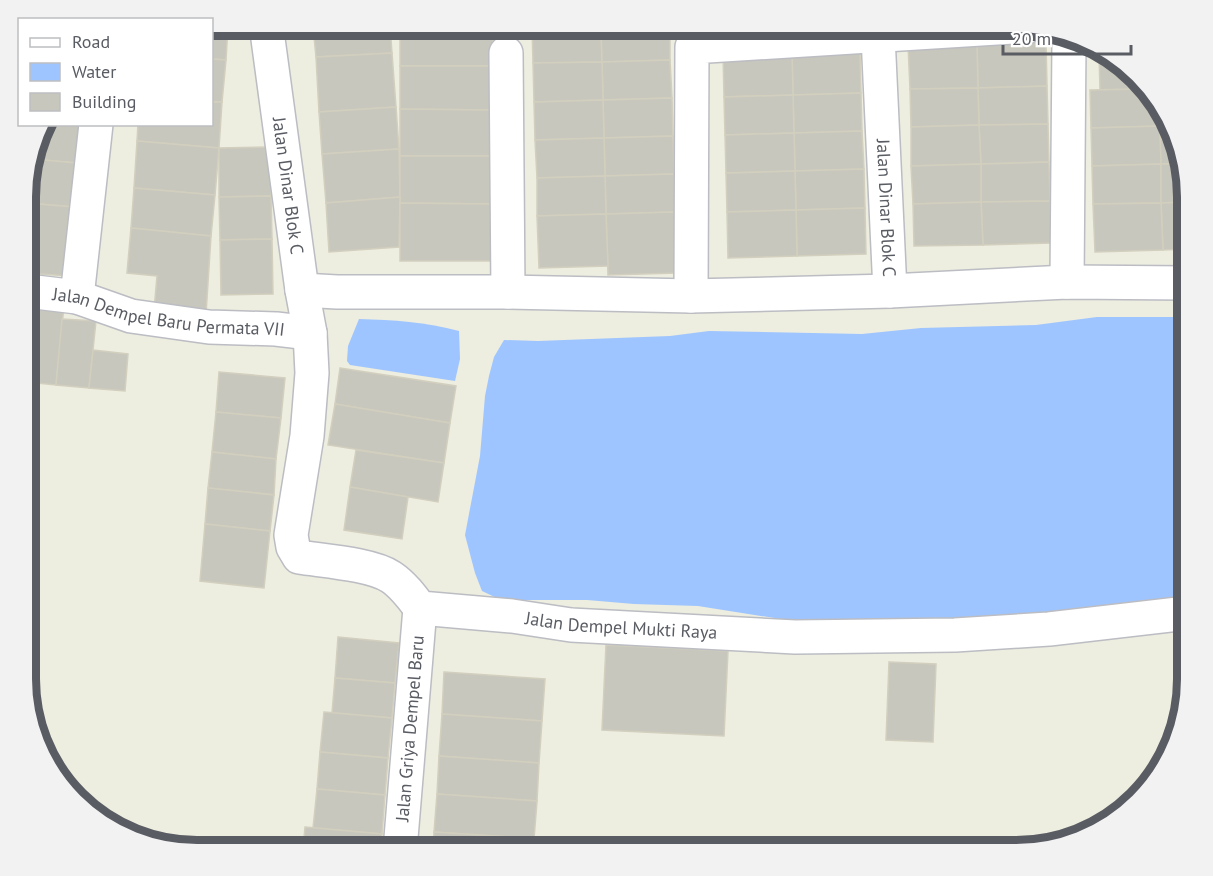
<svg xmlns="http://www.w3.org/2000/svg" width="1213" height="876" font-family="'PT Sans',sans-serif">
	<rect width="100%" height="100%" fill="#edede0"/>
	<g fill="#9ec5ff">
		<polygon points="1097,317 1187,317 1187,602 844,629 698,606 634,604 587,600 501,600 482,591 475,573 465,535 480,456 485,396 489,376 494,357 504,340 538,341 670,336 709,331 862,334 921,328 1036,325"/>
		<path d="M359 319C393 320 426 322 459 331L460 359 455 381 350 365 347 361 348 346Z"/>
	</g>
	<g fill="#c8c7bd" stroke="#d2cfbe" stroke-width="1.5">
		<polygon points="212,26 228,26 226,60 212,59"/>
		<polygon points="313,26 390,26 392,53 316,57"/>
		<rect x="400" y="26" width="93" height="40"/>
		<polygon points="532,26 601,26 602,62 533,63"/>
		<polygon points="601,26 670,26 670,60 602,62"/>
		<polygon points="1046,42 1047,86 978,88 977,43"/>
		<polygon points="977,43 978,88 910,89 908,45"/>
		<polygon points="860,50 861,93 793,95 792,52"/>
		<polygon points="792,52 793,95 724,97 723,54"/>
		<polygon points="392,53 396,107 319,112 316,57"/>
		<polygon points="1099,53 1121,61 1143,89 1100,90"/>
		<polygon points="212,59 226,60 222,102 212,102"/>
		<polygon points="670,60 672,98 603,100 602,62"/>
		<polygon points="602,62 603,100 534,102 533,63"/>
		<polygon points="400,66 493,66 492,110 400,109"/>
		<polygon points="1047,86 1048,124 979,125 978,88"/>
		<polygon points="978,88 979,125 911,127 910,89"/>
		<polygon points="1143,89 1159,108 1160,126 1091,128 1090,90"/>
		<polygon points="861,93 862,131 794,133 793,95"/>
		<polygon points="793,95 794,133 725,135 724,97"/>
		<polygon points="672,98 673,136 604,138 603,100"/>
		<polygon points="603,100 604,138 535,140 534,102"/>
		<polygon points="212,102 222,102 219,148 137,141 138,124 212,124"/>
		<polygon points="396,107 399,149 322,154 319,112"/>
		<polygon points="1159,108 1170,121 1171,126 1160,126"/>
		<polygon points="400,109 492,110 492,156 400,156"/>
		<polygon points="44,124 80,124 77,163 32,159"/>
		<polygon points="1048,124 1049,162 981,164 979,125"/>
		<polygon points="979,125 981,164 911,166 911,127"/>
		<polygon points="1160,126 1161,164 1092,166 1091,128"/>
		<polygon points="1160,126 1171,126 1181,164 1161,164"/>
		<polygon points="862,131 864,169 795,171 794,133"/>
		<polygon points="794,133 795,171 726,173 725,135"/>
		<polygon points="673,136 674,174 605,176 604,138"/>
		<polygon points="604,138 605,176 537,178 535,140"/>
		<polygon points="137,141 219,148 215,195 134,188"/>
		<polygon points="270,147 271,196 219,197 219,148"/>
		<polygon points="399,149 400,197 326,203 322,154"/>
		<polygon points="400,156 492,156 492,204 400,203"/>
		<polygon points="32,159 77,163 74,207 27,203 27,174"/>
		<polygon points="1049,162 1050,201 981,202 981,164"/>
		<polygon points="981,164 981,202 913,204 911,166"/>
		<polygon points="1161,164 1161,203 1093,204 1092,166"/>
		<polygon points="1161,164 1181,164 1187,186 1187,202 1161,203"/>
		<polygon points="864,169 865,208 796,210 795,171"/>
		<polygon points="795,171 796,210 727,212 726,173"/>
		<polygon points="674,174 675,212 606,214 605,176"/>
		<polygon points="605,176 606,214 537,216 537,178"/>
		<polygon points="134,188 215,195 211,236 131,228"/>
		<polygon points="271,196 272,239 220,240 219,197"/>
		<polygon points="400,197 399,247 329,252 326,203"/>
		<polygon points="1050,201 1051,243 983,245 981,202"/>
		<polygon points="981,202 983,245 914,246 913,204"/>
		<polygon points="1187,202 1187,249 1163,250 1161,203"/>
		<polygon points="27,203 74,207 68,276 27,273"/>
		<polygon points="400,203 492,204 492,261 400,261"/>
		<polygon points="1161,203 1163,250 1095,252 1093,204"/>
		<polygon points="865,208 866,254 797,256 796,210"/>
		<polygon points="796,210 797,256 728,258 727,212"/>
		<polygon points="675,212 677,273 608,275 606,214"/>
		<polygon points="606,214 608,266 539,268 537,216"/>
		<polygon points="131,228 211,236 206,314 154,310 157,276 127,273"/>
		<polygon points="272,239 273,294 221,295 220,240"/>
		<polygon points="27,302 64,306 56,385 27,382"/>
		<polygon points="62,319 96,321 89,388 56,385"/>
		<polygon points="93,350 128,354 125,391 89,388"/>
		<polygon points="340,368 456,386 450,423 335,404"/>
		<polygon points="219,372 285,378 281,418 216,412"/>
		<polygon points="335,404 450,423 444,463 328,445"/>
		<polygon points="216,412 281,418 276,459 212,452"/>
		<polygon points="356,450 444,463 438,502 350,487"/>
		<polygon points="212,452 276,459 274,495 208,488"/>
		<polygon points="350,487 408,497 402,539 344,530"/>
		<polygon points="208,488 274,495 270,531 205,524"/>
		<polygon points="205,524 270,531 264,588 200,581"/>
		<polygon points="338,637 399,643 395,683 335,678"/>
		<polygon points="606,645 728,651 724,736 602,730"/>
		<polygon points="889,662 936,664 933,742 886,740"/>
		<polygon points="444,672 545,679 542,721 442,714"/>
		<polygon points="335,678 395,683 392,718 332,713"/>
		<polygon points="324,712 392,718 388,758 320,752"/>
		<polygon points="442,714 542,721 539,763 439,756"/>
		<polygon points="320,752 388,758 385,795 317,789"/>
		<polygon points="439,756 539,763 537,801 437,794"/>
		<polygon points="1150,766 1158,767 1149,786"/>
		<polygon points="317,789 385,795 382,834 313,828"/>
		<polygon points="437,794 537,801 534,839 434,832"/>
		<polygon points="305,827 382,834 380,850 303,850"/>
		<polygon points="434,832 572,841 571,850 433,850"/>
		<polygon points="143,834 171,837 171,844"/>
		<polygon points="171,837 214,841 213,850 186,850 171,844"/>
		<polygon points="214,841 248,844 247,850 213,850"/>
		<polygon points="248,844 303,849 303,850 247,850"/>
	</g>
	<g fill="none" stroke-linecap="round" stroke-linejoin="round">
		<g stroke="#bbbdc3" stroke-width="36">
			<g id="minor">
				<path id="s1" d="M878 36 890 291"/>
				<path id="s2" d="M268 39 302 290 310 333 312 373 307 436 291 535 293 547 299 557C324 561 371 564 391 577 403 585 412 597 420 608L512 616 571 625 795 637 955 635 1049 629 1187 613"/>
				<polyline points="506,53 508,292"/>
				<polyline points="1067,282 1069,42"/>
				<polyline points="302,290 337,292 508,292 691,296 890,291 1067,282 1187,283"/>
				<path id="s3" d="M27 291 77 297 131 316 209 327 276 329 310 333"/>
				<polyline points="691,296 692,47 1029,26"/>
				<polyline points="77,297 96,124"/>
				<path id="s4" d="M400 850 420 608"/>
			</g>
		</g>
		<use href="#minor" stroke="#fff" stroke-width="33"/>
	</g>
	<g text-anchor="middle" stroke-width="5" stroke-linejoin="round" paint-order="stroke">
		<g font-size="18" fill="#595c63" stroke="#fff">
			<text dy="6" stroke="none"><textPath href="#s2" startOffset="148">Jalan Dinar Blok C</textPath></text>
			<text dy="6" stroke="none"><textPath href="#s1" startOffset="172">Jalan Dinar Blok C</textPath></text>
			<text dy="6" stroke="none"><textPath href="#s3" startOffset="144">Jalan Dempel Baru Permata VII</textPath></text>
			<text dy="6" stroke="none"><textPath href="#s2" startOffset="864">Jalan Dempel Mukti Raya</textPath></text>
			<text dy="6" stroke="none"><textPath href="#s4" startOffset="122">Jalan Griya Dempel Baru</textPath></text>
		</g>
	</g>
	<path d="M0 0H1213V876H0ZM197 36H1016A161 161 0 0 1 1177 197V679A161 161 0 0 1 1016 840H197A161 161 0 0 1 36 679V197A161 161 0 0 1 197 36Z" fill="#f2f2f3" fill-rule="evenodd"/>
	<path fill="none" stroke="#595c63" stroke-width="8" d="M197 36H1016A161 161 0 0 1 1177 197V679A161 161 0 0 1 1016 840H197A161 161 0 0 1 36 679V197A161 161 0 0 1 197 36Z"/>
	<rect x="18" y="18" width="195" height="108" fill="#ffffff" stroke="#bdbec1" stroke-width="1.5"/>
	<rect x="30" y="38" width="30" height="9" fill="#ffffff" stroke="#bdbec1" stroke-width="1.5"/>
	<text x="72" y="48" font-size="18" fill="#595c63">Road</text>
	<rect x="30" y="63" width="30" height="18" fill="#9ec5ff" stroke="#bdbec1" stroke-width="1.5"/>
	<text x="72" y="78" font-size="18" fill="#595c63">Water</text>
	<rect x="30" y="93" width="30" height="18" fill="#c8c7bd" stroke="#bdbec1" stroke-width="1.5"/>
	<text x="72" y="108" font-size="18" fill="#595c63">Building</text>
	<path d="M1003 45v9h128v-9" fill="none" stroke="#595c63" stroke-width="3"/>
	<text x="1012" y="45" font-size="18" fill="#595c63" stroke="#ffffff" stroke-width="4.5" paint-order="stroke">20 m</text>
</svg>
